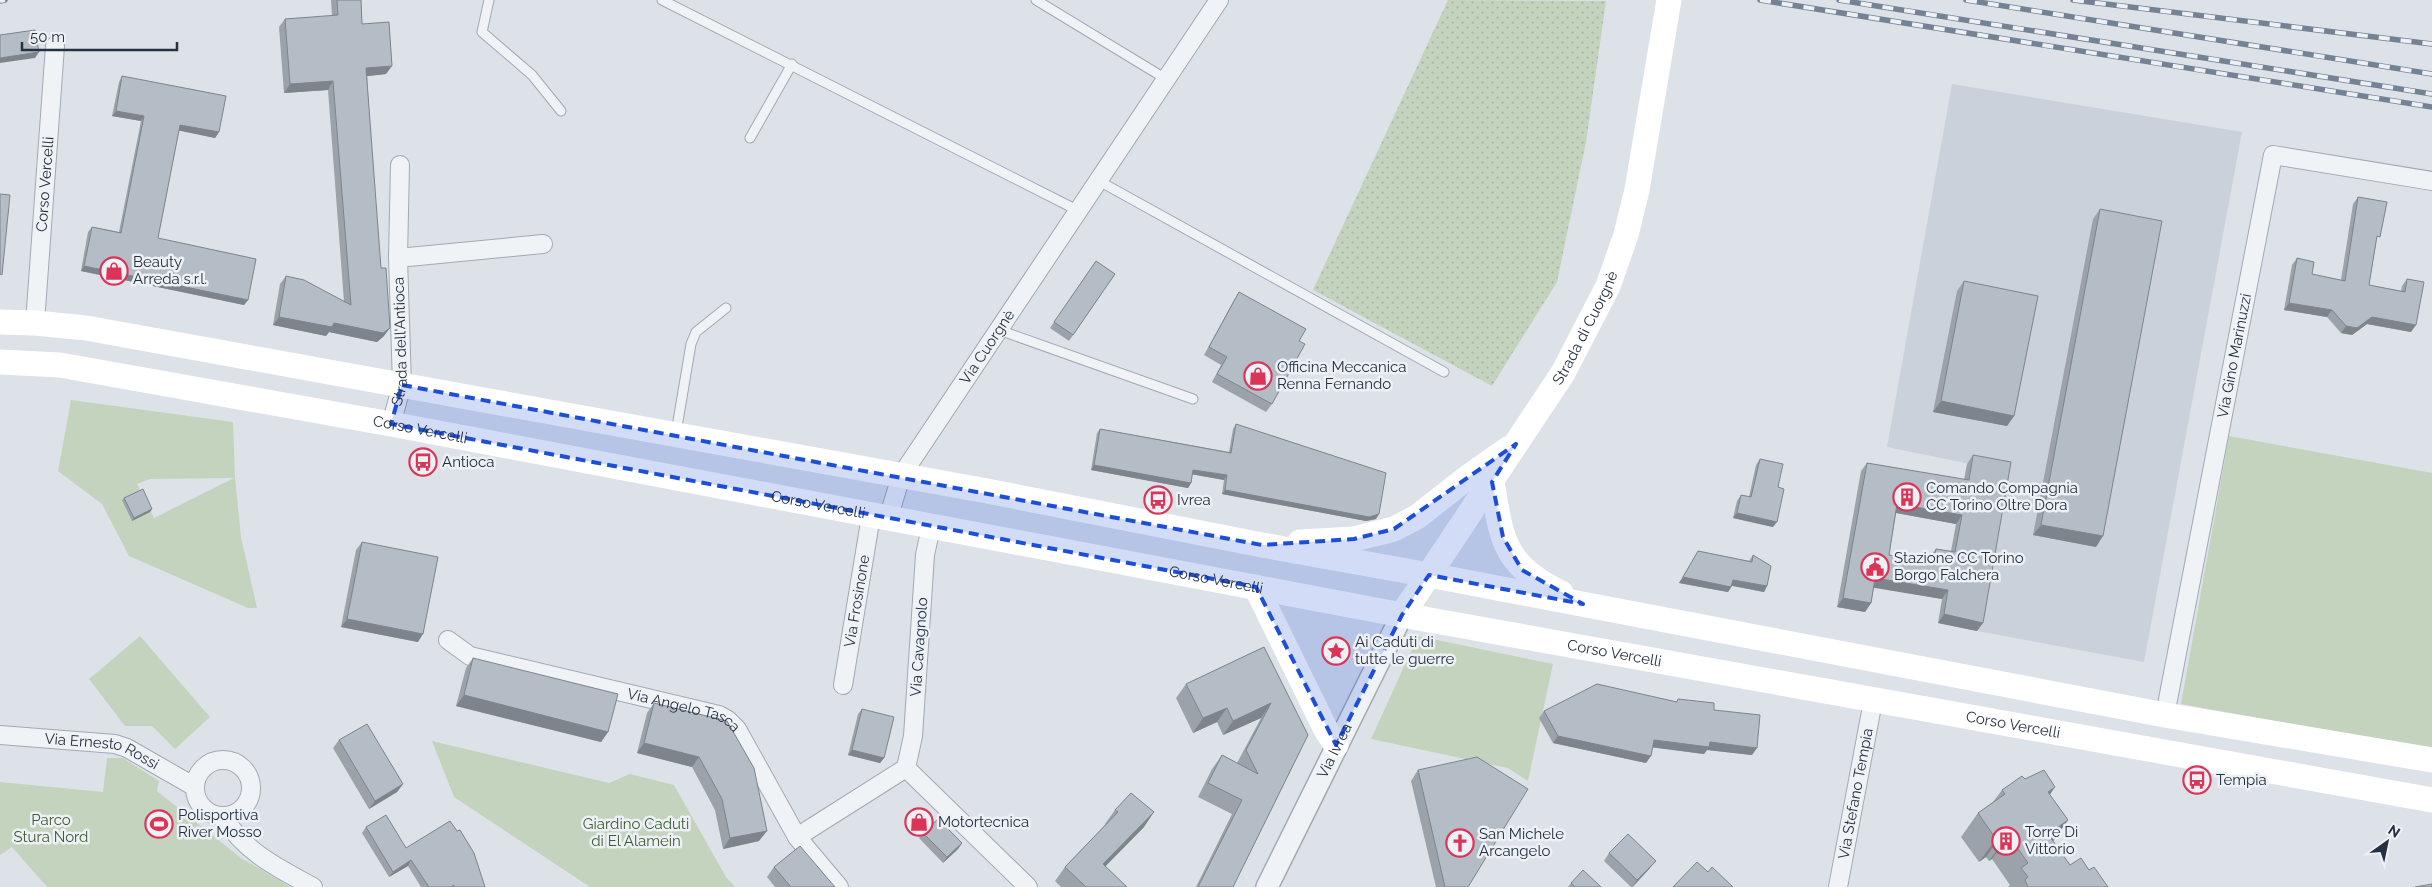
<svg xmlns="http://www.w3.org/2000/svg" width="2432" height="887" font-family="Raleway,sans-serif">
	<defs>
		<pattern id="garden-dots" width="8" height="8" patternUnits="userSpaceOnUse" patternTransform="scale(1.25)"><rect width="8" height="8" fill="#c4d3bd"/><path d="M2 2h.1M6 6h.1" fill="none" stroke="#a8b5a4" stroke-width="1.8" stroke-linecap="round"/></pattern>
	</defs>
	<rect width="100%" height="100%" fill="#dde2e9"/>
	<polygon fill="#cbd1db" points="1952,84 2242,132 2144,662 1977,631 2004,471 1887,447"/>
	<g fill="#c4d3bd" fill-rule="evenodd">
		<path d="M71 400 233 422 235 477 241 537 257 608H248L129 556 102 504 58 471ZM234 478 154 518 137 484 150 479Z"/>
		<polygon points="2229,436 2432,473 2432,749 2181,704"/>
		<polygon points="140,636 210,717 175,749 152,726 125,726 89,679"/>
		<polygon points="1418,636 1553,664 1528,781 1508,768 1371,739"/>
		<polygon points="432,741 609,783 630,774 674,785 726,877 735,887 590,887 454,797"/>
		<polygon points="107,758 123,758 159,781 157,791 241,858 291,887 47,887 12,847 0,855 0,782 103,792"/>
	</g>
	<polygon fill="url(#garden-dots)" points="1448,0 1606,1 1586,142 1557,282 1492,386 1313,290"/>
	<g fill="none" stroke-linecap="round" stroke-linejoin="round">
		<g stroke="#a2a9b3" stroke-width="11">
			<g id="service">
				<polyline points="489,0 482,32 532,75 561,111"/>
				<polyline points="662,0 1079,211"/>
				<polyline points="1036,0 1166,79"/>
				<polyline points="750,138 792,64"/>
				<polyline points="1099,181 1444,372"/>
				<polyline points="999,330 1193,399"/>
				<polyline points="676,433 691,344 696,332 726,308"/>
			</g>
		</g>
		<g stroke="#a2a9b3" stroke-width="20">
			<g id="minor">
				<polyline points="398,258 543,244"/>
				<path id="s1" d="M35 323 55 46"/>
				<path id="s2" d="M391 424 402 385 398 258 400 165"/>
				<path id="s3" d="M888 519 901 476 1219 0"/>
				<polyline points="931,527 925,555 913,736 906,768 1028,887"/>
				<path id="s4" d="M448 640 470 656 719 715 728 720 737 729 797 837 839 887"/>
				<path id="s5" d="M843 685 871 516"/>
				<path id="s6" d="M2165 715 2273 155 2432 181"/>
				<path id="s7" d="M0 735 115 744 127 748 195 787"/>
				<circle cx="223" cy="788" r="28"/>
				<path d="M223 816C244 852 278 868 313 887"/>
				<polyline points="797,837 906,768"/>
				<path id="s8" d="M1838 887 1873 701"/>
			</g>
		</g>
		<g stroke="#a2a9b3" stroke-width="24">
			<g id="tertiary">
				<path id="s9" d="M1267 887 1402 615"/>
			</g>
		</g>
		<use href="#service" stroke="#f0f3f6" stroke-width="9"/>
		<use href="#minor" stroke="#f0f3f6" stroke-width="18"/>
		<use href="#tertiary" stroke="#f0f3f6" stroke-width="21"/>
		<g stroke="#fff" stroke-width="25">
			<polyline points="0,322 35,323 86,328 987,491 1262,545 1429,575 2165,715 2432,760"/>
			<path id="s10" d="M0 362 60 365 391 424 1402 615 2432 800"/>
			<path d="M1492 482C1502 541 1503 564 1561 593"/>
			<polyline points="1300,542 1354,539 1394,529 1417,517 1468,477 1508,449"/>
			<polyline points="1256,587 1325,728 1336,745"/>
			<path id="s11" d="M1402 615 1563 373 1608 286 1626 235 1637 190 1669 0"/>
		</g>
		<g stroke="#758294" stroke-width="5.5">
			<g id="rail">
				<polyline points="1760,0 2432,107"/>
				<polyline points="1839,0 2432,94"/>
				<polyline points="1966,0 2432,74"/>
				<polyline points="2073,0 2432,44"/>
				<polyline points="0,1 5,0"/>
			</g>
		</g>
		<use href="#rail" stroke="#edf1f6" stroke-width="4" stroke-dasharray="11" stroke-linecap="butt"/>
	</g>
	<g fill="#9ba2aa" fill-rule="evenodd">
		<polygon points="331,0 361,0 362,24 386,74 367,76 384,336 377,342 329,332 326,336 273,325 280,284 286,276 344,302 328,90 284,93 279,27 285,19 332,16"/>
		<polygon points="122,76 219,132 215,138 179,130 158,238 248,300 244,305 81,271 88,232 92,227 119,232 141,121 112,116 119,82"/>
		<polygon points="2358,197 2376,243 2369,285 2401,291 2402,286 2407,279 2411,332 2367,324 2352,335 2341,333 2327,317 2284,310 2292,265 2297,258 2312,274 2341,280 2353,204"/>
		<polygon points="2100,209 2096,547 2033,535 2093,219"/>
		<polygon points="1096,261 1115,274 1069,341 1050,328"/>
		<polygon points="1964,281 2014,416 2007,426 1933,412 1957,291"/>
		<polygon points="1239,292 1299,341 1272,404 1266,412 1212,382 1221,365 1204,355 1234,300"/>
		<polygon points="1236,424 1376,519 1366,521 1222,494 1224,480 1192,474 1191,483 1188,488 1091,470 1097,433 1100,429 1229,452 1233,429"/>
		<path d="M1973 455 1977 631 1938 623 1942 599 1874 587 1871 603 1865 612 1837 607 1861 471 1867 463 1964 480 1967 464ZM1896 513 1956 524 1951 551 1936 549 1930 557 1929 562 1889 555Z"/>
		<polygon points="1760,459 1778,487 1773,527 1733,518 1737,501 1741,495 1749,497 1756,465"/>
		<polygon points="124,498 152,509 150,512 132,521 122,500"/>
		<polygon points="362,542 418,642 341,627 356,550"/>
		<polygon points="1698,551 1749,561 1753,555 1767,586 1764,592 1732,586 1728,592 1679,583"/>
		<polygon points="1264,647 1308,735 1233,887 1196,887 1232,814 1198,797 1212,769 1222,755 1237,763 1261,718 1223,735 1217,722 1193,733 1176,698 1186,684"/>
		<polygon points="473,658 608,732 601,742 456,706 466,668"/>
		<polygon points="1678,699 1714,710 1752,755 1707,750 1704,754 1653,747 1646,763 1553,743 1539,718 1544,711 1676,702"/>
		<polygon points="654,703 727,721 759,841 723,849 715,810 692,767 637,753 647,713"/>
		<polygon points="862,709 884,758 880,763 848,755 858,714"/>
		<polygon points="339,740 403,784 397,792 369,809 333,748"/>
		<polygon points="1418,770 1468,887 1436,887 1411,781"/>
		<polygon points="2025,779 2050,795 2068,820 2053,841 2070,865 2089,870 2108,887 2008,887 2010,885 1992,859 1989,861 1986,857 1979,862 1961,837 1978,813 1993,802 2002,790"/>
		<polygon points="1115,810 1144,827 1105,866 1127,887 1061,887 1055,881 1065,867 1106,824 1105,824"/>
		<polygon points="366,827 406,848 485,887 421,887 408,866 389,877 362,833"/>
		<polygon points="923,833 962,843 958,849 943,863 919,838"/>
		<polygon points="1609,853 1650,868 1633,887 1631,887 1604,861"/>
		<polygon points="774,867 835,887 775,887 767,877"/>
		<polygon points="1571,883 1601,887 1568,887"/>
	</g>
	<g fill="#7e848b">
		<polygon points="39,52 35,58 0,63 0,58"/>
		<polygon points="392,66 386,74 360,77 366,68"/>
		<polygon points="333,81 328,90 284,93 290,84"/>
		<polygon points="116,111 144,116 141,121 112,116"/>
		<polygon points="180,125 219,132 215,138 176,130"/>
		<polygon points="84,266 248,300 244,305 81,271"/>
		<polygon points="2289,303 2332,310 2327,317 2284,310"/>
		<polygon points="279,317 334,323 390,328 384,336 377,342 329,332 326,336 273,325"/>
		<polygon points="2372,317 2416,325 2411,332 2367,324 2352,335 2341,333 2346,326"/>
		<polygon points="1941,401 2014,416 2007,426 1933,412"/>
		<polygon points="1094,465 1191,483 1188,488 1091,470"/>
		<polygon points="1193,470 1227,475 1224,480 1190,474"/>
		<polygon points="1225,490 1379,514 1376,519 1366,521 1222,494"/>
		<polygon points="1897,504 1962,515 1956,524 1891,512"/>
		<polygon points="152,509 150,512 132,521 134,518"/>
		<polygon points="1737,513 1777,522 1773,527 1733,518"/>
		<polygon points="2041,525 2103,536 2096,547 2033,535"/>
		<polygon points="1683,577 1731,587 1728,592 1679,583"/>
		<polygon points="1875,578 1948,590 1942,599 1869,587"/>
		<polygon points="1733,580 1767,586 1764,592 1729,585"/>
		<polygon points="1843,598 1871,603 1865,612 1837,607"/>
		<polygon points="1944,614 1983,623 1977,631 1938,623"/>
		<polygon points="347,619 423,634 418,642 341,627"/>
		<polygon points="464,695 608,732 601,742 456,706"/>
		<polygon points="1271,703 1261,718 1223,735 1233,721"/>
		<polygon points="1227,708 1217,722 1193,733 1203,718"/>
		<polygon points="1558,736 1651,756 1646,763 1553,743"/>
		<polygon points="1654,740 1710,742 1757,748 1752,755 1707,750 1704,754 1649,747"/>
		<polygon points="644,743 699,757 692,767 637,753"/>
		<polygon points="852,750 884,758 880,763 848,755"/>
		<polygon points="403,784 397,792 369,809 375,801"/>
		<polygon points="2055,787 2039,811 2048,792"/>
		<polygon points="1154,812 1144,827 1093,879 1103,864"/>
		<polygon points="2068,820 2051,844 2048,834"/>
		<polygon points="767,831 759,841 723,849 730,838"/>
		<polygon points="2003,833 1986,857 1979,862 1996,839"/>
		<polygon points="2009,836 1992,859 1989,861 2006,838"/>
		<polygon points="962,843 958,849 943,863 947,857"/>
		<polygon points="411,860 408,866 389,877 393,872"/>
		<polygon points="1656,861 1650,868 1632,887 1637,880"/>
	</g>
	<g fill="#b4bcc6" stroke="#7e848b" fill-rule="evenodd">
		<polygon points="337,0 361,0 362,24 389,22 392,66 366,68 381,268 386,268 390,328 383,333 334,323 332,327 279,317 286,276 304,280 351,305 333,81 290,84 285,19 338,15"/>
		<polygon points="35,30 39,52 0,58 0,35"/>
		<polygon points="122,76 226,96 219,132 180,125 158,238 256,259 248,300 84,266 92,227 121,233 144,116 116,111"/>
		<polygon points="0,194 10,195 2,275 0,274"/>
		<polygon points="2358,197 2387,202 2380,237 2377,236 2369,285 2405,292 2407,279 2424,282 2416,325 2372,317 2357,328 2346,326 2332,310 2289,303 2297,258 2314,262 2312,274 2345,281"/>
		<polygon points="2100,209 2162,221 2103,536 2041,525"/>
		<polygon points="1096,261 1115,274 1073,335 1054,322"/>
		<polygon points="1964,281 2038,296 2014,416 1941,401"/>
		<polygon points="1239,292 1306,329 1299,341 1305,344 1272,404 1217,374 1227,357 1209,347"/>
		<polygon points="1236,424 1386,473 1379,514 1369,517 1225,490 1227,475 1193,470 1191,483 1094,465 1100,429 1231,453"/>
		<path d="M1973 455 2011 462 1983 623 1944 614 1948 590 1875 578 1871 603 1843 598 1867 463 1969 480ZM1897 504 1962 515 1955 552 1936 549 1933 562 1889 555Z"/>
		<polygon points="1760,459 1783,464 1778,487 1784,489 1777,522 1737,513 1741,495 1751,497"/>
		<polygon points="143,489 152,509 134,518 124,498"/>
		<polygon points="362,542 438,557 423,634 347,619"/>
		<polygon points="1698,551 1752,562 1753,555 1771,566 1767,586 1733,580 1731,587 1683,577"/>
		<polygon points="1264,647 1308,735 1233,887 1198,887 1242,800 1208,783 1222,755 1258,774 1246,750 1271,703 1233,721 1227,708 1203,718 1186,684"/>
		<polygon points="473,658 618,694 608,732 464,695"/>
		<polygon points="1597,684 1677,702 1678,699 1714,703 1714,710 1760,715 1757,748 1710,742 1709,747 1654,740 1651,756 1558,736 1544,711"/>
		<polygon points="654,703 727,721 754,768 767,831 730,838 722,799 699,757 644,743"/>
		<polygon points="862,709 894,717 884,758 852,750"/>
		<polygon points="367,724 403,784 375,801 339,740"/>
		<polygon points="1477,757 1528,789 1468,887 1445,887 1418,770"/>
		<polygon points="2044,770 2055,787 2048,792 2068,820 2048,834 2070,865 2081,858 2089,870 2094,867 2108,887 2028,887 2025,880 2028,877 2021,868 2028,863 2009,836 2006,838 2003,833 1996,839 1978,813 2005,794 2002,790 2022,776 2025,779"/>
		<polygon points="1131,793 1154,812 1103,864 1127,887 1086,887 1065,867 1118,812 1115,810"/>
		<polygon points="386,815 406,848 450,821 457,831 460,830 474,853 485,887 454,887 454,885 451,887 429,887 411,860 393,872 366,827"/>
		<polygon points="938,819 962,843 947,857 923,833"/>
		<polygon points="1628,834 1656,861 1637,880 1609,853"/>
		<polygon points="800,846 835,887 791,887 774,867"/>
		<polygon points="1697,862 1708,872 1712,867 1733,887 1673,887"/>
		<polygon points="1583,870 1601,887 1575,887 1571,883"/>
		<polygon points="2432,884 2432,887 2415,887"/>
	</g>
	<path fill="#1d4ed8" fill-opacity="0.2" stroke="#1d4ed8" stroke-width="4" stroke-dasharray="10 6" stroke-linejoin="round" d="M402 385 1262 545 1354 539 1394 529 1516 444 1492 482 1503 537 1522 570 1583 604 1429 575 1402 615 1336 745 1256 587 391 424Z"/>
	<defs>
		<g id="shop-ring" transform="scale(1.4375)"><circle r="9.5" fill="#edf1f6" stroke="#db3456" stroke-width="1.5"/><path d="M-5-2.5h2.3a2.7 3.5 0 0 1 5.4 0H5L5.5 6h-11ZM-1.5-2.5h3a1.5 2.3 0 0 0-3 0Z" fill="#db3456"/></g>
		<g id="bus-ring" transform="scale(1.4375)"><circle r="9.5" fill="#edf1f6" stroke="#db3456" stroke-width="1.5"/><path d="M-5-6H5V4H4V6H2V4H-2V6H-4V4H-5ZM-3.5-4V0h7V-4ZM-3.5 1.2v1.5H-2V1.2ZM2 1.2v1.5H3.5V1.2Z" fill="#db3456"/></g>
		<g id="building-ring" transform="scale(1.4375)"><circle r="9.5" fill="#edf1f6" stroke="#db3456" stroke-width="1.5"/><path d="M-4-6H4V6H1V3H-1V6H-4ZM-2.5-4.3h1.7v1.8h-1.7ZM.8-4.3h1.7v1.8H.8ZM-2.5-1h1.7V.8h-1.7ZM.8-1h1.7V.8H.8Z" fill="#db3456"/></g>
		<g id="civic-ring" transform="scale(1.4375)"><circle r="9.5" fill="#edf1f6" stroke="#db3456" stroke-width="1.5"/><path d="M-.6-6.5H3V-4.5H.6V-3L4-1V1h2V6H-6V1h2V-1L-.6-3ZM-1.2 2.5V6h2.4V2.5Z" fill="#db3456"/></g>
		<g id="sight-ring" transform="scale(1.4375)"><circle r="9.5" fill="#edf1f6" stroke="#db3456" stroke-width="1.5"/><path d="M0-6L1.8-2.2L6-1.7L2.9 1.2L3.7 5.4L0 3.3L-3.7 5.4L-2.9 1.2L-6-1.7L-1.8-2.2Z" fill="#db3456"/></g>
		<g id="stadium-ring" transform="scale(1.4375)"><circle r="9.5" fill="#edf1f6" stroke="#db3456" stroke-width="1.5"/><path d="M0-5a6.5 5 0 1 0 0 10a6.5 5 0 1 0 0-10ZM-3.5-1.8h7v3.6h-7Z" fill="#db3456"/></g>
		<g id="church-ring" transform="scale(1.4375)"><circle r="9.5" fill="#edf1f6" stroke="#db3456" stroke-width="1.5"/><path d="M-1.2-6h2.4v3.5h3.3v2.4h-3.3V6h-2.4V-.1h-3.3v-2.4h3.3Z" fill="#db3456"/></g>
	</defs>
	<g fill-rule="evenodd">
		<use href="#shop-ring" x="114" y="271"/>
		<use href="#shop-ring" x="1258" y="376"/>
		<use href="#bus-ring" x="423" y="462"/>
		<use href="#building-ring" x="1907" y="497"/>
		<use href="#bus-ring" x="1158" y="500"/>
		<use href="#civic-ring" x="1875" y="567"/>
		<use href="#sight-ring" x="1336" y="651"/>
		<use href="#bus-ring" x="2197" y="780"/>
		<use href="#shop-ring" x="919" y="822"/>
		<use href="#stadium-ring" x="159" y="824"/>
		<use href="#building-ring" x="2006" y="841"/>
		<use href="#church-ring" x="1460" y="843"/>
	</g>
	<g text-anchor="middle" stroke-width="5" stroke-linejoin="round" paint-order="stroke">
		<g font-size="15" fill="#253041" stroke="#edf1f6">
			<text dy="5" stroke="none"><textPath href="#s1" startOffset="139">Corso Vercelli</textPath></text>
			<text dy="5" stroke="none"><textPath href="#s11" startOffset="341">Strada di Cuorgnè</textPath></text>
			<text dy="5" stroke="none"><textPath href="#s2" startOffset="84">Strada dell'Antioca</textPath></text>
			<text dy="5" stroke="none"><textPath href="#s3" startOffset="200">Via Cuorgnè</textPath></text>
			<text dy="5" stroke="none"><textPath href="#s6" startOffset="366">Via Gino Marinuzzi</textPath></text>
			<text dy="5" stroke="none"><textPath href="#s10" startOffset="426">Corso Vercelli</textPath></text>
			<text dy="5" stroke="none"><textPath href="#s10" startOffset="831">Corso Vercelli</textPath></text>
			<text dy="5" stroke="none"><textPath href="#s10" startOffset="1236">Corso Vercelli</textPath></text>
			<text dy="5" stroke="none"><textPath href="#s5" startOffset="85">Via Frosinone</textPath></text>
			<text transform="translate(919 647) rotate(-86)" y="5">Via Cavagnolo</text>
			<text dy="5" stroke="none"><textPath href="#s10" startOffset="1641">Corso Vercelli</textPath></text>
			<text dy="5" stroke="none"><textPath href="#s4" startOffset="248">Via Angelo Tasca</textPath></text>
			<text dy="5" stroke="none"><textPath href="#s10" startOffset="2046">Corso Vercelli</textPath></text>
			<text dy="5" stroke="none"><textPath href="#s9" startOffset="152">Via Ivrea</textPath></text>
			<text dy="5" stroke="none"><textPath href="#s7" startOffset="104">Via Ernesto Rossi</textPath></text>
			<text dy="5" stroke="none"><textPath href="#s8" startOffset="95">Via Stefano Tempia</textPath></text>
		</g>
		<g font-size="15" fill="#253041" stroke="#edf1f6" text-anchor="start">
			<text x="133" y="267">Beauty<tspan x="133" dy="17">Arreda s.r.l.</tspan></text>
			<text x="1277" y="372">Officina Meccanica<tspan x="1277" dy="17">Renna Fernando</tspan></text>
			<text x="442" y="467">Antioca</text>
			<text x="1926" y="493">Comando Compagnia<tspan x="1926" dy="17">CC Torino Oltre Dora</tspan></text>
			<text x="1177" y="505">Ivrea</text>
			<text x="1894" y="563">Stazione CC Torino<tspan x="1894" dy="17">Borgo Falchera</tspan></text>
			<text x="1355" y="647">Ai Caduti di<tspan x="1355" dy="17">tutte le guerre</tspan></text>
			<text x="2216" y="785">Tempia</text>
			<text x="178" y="820">Polisportiva<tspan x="178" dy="17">River Mosso</tspan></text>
			<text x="938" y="827">Motortecnica</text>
			<text x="2025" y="837">Torre Di<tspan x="2025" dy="17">Vittorio</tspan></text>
			<text x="1479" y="839">San Michele<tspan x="1479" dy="17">Arcangelo</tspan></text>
		</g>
		<g font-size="15" fill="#3c5e31" stroke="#edf1f6">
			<text x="51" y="825">Parco<tspan x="51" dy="17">Stura Nord</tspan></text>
			<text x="636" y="829">Giardino Caduti<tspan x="636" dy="17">di El Alamein</tspan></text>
		</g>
	</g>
	<g transform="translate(2387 842) rotate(33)" stroke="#edf1f6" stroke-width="4" paint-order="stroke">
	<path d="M0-4L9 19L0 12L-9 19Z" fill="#253041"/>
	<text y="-8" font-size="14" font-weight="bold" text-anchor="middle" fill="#253041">N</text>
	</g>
	<path d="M22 42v8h155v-8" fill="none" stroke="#253041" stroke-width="2.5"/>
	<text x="30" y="42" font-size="15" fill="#253041" stroke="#edf1f6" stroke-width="4" paint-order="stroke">50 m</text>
</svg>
